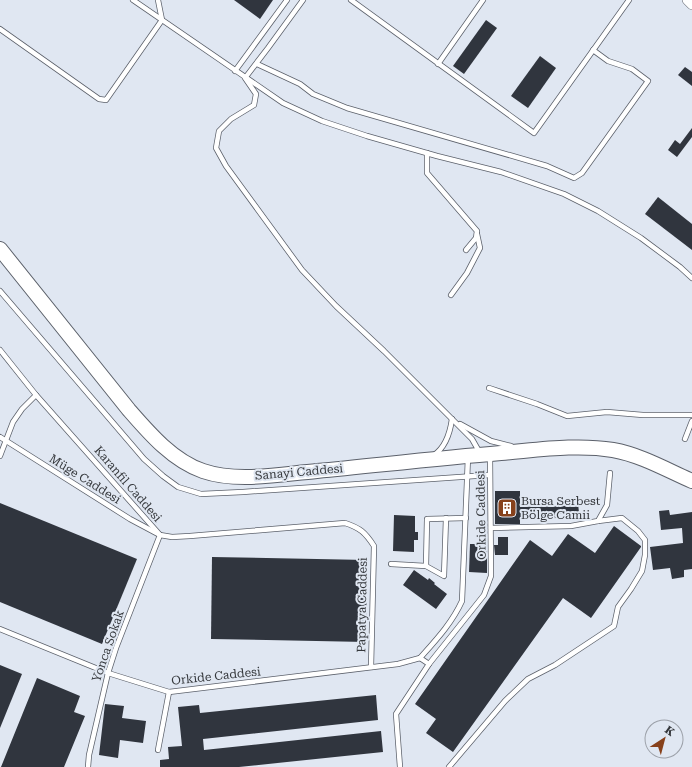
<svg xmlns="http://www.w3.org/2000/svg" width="692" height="767" font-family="'Roboto Serif',serif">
	<rect width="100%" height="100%" fill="#e0e7f2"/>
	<g fill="#30353e">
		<polygon points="234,0 273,0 260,19"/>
		<polygon points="486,20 497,28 464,74 453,66"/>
		<polygon points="540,56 556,68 528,108 511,96"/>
		<polygon points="685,67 692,72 692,86 678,75"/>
		<polygon points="692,128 692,137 677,157 668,150 675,140 680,144"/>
		<polygon points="658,197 692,224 692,250 645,214"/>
		<polygon points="495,491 520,491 520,507 562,506 562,503 578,503 579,513 557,514 557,518 520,519 520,524 495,524"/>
		<polygon points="0,503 137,559 102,644 0,602"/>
		<polygon points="669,510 670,515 692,512 692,569 684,570 684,577 672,579 670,568 653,570 650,547 683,543 682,528 661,530 659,511"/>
		<polygon points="394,515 415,516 415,532 418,532 418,540 414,540 414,552 393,551"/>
		<polygon points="614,526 641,546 641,547 591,618 563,598 453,752 426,733 436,719 415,704 530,540 552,556 568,534 595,553"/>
		<polygon points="498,537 508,537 508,555 495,555 494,545 498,545"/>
		<polygon points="470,544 487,544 487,573 469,572"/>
		<polygon points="212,557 367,560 366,642 211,639"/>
		<polygon points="414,570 428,580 429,578 435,583 434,584 447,594 436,609 403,585"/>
		<polygon points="0,665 22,674 0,728"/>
		<polygon points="37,678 80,696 74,712 85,716 64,767 1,767"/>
		<polygon points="376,695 378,720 203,739 204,750 381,731 383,752 239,767 160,767 160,760 169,759 168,747 182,746 178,707 199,705 200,713"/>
		<polygon points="105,704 124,706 122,718 146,721 143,743 120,740 118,758 99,755"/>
	</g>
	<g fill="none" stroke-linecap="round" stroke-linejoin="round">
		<g stroke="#5c616b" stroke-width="6">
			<g id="service">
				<polyline points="133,0 283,103 322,121 367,136 437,156 501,172 564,194 598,211 641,238 680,267 692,278"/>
				<polyline points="303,0 268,48 245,78 256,94 254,105 231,119 219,131 216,148 226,166 302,270 336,306 384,351 472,439 480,453"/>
				<polyline points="351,0 534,133 629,0"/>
				<polyline points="0,29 99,99 106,100 162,20 158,0"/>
				<polyline points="257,64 300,84 313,94 347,108 547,166 574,178 582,173 648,81 632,69 608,61 593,50"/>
				<polyline points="438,64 483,0"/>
				<polyline points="235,71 287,0"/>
				<polyline points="427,153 427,173 477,231 476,238 466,250"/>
				<polyline points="0,291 144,459 163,476 178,487 201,494 243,492 489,475"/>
				<polyline points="451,295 467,273 480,248 477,234"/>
				<path d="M0 350 36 395 160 535 172 537 190 536 345 523C360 528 365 532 374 546L371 667"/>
				<polyline points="489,388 537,404 567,416 607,412 643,415 692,415"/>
				<polyline points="460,424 491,441 511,446"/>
				<polyline points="0,437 130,519 160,535 116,648 108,673 89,755 88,767"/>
				<polyline points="685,439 692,421"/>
				<path d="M434 455C446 447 450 433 452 419"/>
				<polyline points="0,456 13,422 22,409 36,395"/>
				<polyline points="491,528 571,526 598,521 607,505 610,473"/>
				<polyline points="391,564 426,566 444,576 446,518"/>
				<polyline points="426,566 427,519 466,518"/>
				<polyline points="0,629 108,673 169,692 398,664 420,658 429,664"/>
				<path d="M420 658C436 640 452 623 462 601L468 457"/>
				<polyline points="158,750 169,692"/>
				<polyline points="400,767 396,714 429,664 484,595 491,576 490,455"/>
				<polyline points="449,767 505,701 528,679 555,665 614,626 618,607 631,589 642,571 645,555 645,540 638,531 622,518 598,521"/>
			</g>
		</g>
		<g stroke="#5c616b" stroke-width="10">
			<polyline id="minor" points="687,0 692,5"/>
		</g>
		<g stroke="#5c616b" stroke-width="16">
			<path id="primary" d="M0 249 129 410C149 433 173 461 203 471 238 483 281 474 317 471 379 465 440 458 501 453 538 450 577 444 613 450 641 455 667 470 692 481"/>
		</g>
		<use href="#service" stroke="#fff" stroke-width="4.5"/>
		<use href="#minor" stroke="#fff" stroke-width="9"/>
		<use href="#primary" stroke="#fff" stroke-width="14"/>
	</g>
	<defs>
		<g id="building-square" transform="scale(1)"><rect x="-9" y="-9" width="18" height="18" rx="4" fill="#87411b" stroke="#e0e7f2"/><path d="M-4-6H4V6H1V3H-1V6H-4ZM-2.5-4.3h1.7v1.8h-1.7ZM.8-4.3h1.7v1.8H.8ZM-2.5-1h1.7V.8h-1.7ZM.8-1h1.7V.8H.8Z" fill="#fff"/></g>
	</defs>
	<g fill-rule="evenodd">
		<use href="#building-square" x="507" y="508"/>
	</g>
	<g text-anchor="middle" stroke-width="4" stroke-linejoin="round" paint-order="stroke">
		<g font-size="12" fill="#35383c" stroke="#e0e7f2">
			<text transform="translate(299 472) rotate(-5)" y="4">Sanayi Caddesi</text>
			<text transform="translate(85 479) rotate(32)" y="4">Müge Caddesi</text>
			<text transform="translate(128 484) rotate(49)" y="4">Karanfil Caddesi</text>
			<text transform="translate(481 515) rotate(-91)" y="4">Orkide Caddesi</text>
			<text transform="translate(362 605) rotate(-89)" y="4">Papatya Caddesi</text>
			<text transform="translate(108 646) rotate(-71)" y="4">Yonca Sokak</text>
			<text transform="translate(216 676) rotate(-6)" y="4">Orkide Caddesi</text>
		</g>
		<g font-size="12" fill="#35383c" stroke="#e0e7f2" text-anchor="start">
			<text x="521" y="505">Bursa Serbest<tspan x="521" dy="14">Bölge Camii</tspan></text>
		</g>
	</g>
	<g transform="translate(664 739) rotate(36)"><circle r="19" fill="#e0e7f2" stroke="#9ca1a9"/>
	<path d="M0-3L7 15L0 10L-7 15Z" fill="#87411b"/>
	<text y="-6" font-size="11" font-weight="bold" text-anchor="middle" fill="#35383c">K</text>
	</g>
</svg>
